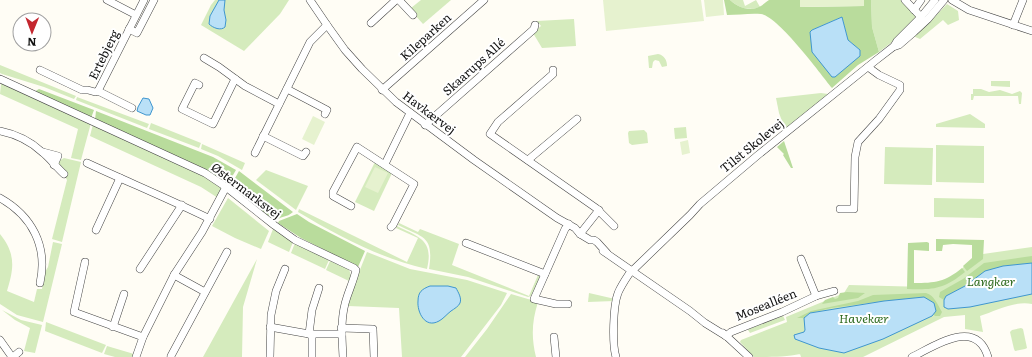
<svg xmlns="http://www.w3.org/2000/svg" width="1032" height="357" font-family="Literata,serif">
	<rect width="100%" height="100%" fill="#fffdf5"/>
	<g fill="#d5ebbd">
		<polygon points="215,0 289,0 280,14 244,51 201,25 211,5"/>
		<polygon points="421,0 451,0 423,24 415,15 411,8"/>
		<path d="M730 0H743L745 6 756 0 760 7C748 11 739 8 730 0Z"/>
		<polygon points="871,0 901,0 917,17 896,39 879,52 872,27"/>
		<polygon points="947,4 958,11 959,20 948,25 943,20 920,39 913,36 927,25"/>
		<polygon points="574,19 576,46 542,48 533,33 541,26 537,21"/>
		<path d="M658 54C664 55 667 60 667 66L662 67 659 61 655 60 653 62 652 68H649L648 56Z"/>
		<polygon points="0,65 76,96 74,99 44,87 2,74 0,73"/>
		<polygon points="991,81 1010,81 1010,87 991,86"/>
		<polygon points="4,83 91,123 81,160 71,158 78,129 0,94 1,84"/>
		<polygon points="973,89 981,89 989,92 1000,90 1012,94 1020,91 1022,93 1021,104 1019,104 1018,96 974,96 973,100 971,100 971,94 973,94"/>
		<polygon points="821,93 828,94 785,129 779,113 776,98"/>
		<polygon points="77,97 149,124 147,128 76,100"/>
		<polygon points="970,114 985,124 985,128 936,127 936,124"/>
		<polygon points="151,123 201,143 199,148 149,129"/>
		<polygon points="93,124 186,166 221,186 222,190 218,198 201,187 90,136"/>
		<polygon points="686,127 687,138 675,139 674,128"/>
		<polygon points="644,130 647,133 648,143 632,145 629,143 628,133 629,131"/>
		<polygon points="202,144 245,163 242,170 218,156 201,149"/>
		<polygon points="936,145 984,146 984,183 936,182"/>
		<polygon points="885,147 933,148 932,185 884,184"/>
		<polygon points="64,158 81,162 62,242 52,239 67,180 57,162"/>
		<polygon points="375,162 392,173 374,211 355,202"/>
		<polygon points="266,170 308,186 296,210 256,180"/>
		<polygon points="228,198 269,231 261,249 235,238 212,226"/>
		<polygon points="934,198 984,199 984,218 934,217"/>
		<path d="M299 209 407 262 418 238 396 228 397 226C419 237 434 240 427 269 382 259 338 236 298 212Z"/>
		<path d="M399 223 418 232 420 229 459 244 452 265 529 296 538 275 540 277 531 296 528 297 468 277 429 269C434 236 424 238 398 225Z"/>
		<polygon points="273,229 293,242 289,252 268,242"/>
		<path d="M0 234C16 254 14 268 7 291L34 302 37 289H42L45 272 48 267 53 242 62 244 43 322 17 315 0 304Z"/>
		<polygon points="295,243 329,260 325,269 291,253"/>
		<path d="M1032 247V304C1016 300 995 311 980 316L983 332 965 329V315L944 317 863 357H801L799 351 800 354C787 357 768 357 754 357L740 342 741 340 787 322 786 317 844 293 849 285 927 287 950 280 976 255Z"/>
		<polygon points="367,252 410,269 467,280 507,293 501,305 461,357 402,357 399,308 348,306 352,290"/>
		<polygon points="257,259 243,307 242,357 203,357"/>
		<polygon points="330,261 349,269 351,276 349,281 326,270"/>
		<polygon points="589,293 615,299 614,301 588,302"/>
		<path d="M511 294 538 302C532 321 531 337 536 357H465L487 329Z"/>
		<polygon points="2,310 21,320 42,325 35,353 24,351 30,328 15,320"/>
		<polygon points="783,316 785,320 750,333 748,330 749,329"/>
		<polygon points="46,322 106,345 102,353 45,331"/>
		<polygon points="1021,328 1023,329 1027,348 1025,349 1015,351 1014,349 1010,332 1012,330"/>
		<polygon points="107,346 134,354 133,357 115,357 104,354"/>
	</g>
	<g fill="#b9dc9c" fill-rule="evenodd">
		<path d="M724 0H730C739 8 750 12 761 6 764 4 767 1 769 0 773 0 794 0 800 0V7L864 6V0H871L872 27 879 52 858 65 832 88C820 73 778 16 761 14 750 13 738 15 727 15ZM842 17 848 40 860 50 810 32 812 30Z"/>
		<polygon points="39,89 94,110 91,118 34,92"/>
		<polygon points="96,111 213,157 236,170 227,185 95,120"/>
		<polygon points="784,141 793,168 791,168 783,155 784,154 777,147"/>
		<path d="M239 171 293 212C287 218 280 215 274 223L230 187Z"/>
		<polygon points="297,214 309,222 365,251 358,267 301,238 278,223 279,221"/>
		<polygon points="936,239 984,240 983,259 967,271 963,266 972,258 972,245 953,244 943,245 942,251 936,251"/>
		<path d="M927 242 929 243V251L914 250V283C935 283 945 282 962 268L965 272C944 289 934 290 907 289L908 243Z"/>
		<polygon points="1032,256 1032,263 1003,266 946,296 944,300 939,297 940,292 963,279 984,263"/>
		<polygon points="847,292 865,293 858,298 822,304 825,300 833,297 835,299 838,298 840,293"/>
		<path d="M926 293C935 296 937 304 942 312L940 316H935L933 314 936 311 934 303 924 297 884 301 832 308 810 313 804 318H797L811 311 858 301 873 295Z"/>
	</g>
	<g fill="#e6f2cf">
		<polygon points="603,0 701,0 704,21 606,31"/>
		<polygon points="704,0 723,0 724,15 706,17"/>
		<polygon points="800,0 864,0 864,6 800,7"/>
		<polygon points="313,116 325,122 314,145 302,139"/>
		<polygon points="688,140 690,153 682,155 680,142"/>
		<polygon points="375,167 388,173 378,193 365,187"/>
	</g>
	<g fill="#b9e0f7" stroke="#3f96cf">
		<path d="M219 0H225L224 10 226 20 225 27C221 31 213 28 209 24L210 16Z"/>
		<polygon points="842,17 848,40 860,50 860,56 835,77 832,77 812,52 810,32 812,30"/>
		<polygon points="143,98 149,99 153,108 150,115 146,115 137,111 138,107"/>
		<polygon points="1032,263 1032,294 970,307 948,309 944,307 944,300 946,296 965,286 985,271 1003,266"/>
		<path d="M430 286H448L456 288C458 292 462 298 460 303 459 306 454 309 451 311 447 314 443 319 439 321 425 329 417 312 418 301 418 292 422 289 430 286Z"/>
		<polygon points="924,297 934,303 936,311 932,316 883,339 844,353 819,348 795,339 794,335 804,332 805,330 804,318 810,313 884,301"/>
	</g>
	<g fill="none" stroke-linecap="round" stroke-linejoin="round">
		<g stroke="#444" stroke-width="8">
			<g id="minor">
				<polyline points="107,0 136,15"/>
				<polyline points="310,0 327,25 345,50 362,69 396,102 474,160 557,218 575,228 580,234 590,240 594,240 597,242 607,253"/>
				<polyline points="399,0 413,15"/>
				<polyline points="905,0 921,17"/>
				<polyline points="952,0 969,10 1032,31"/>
				<polyline points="914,10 921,0"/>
				<polyline points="371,23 396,0"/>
				<polyline points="1013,25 1023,0"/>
				<polyline points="129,29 137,33 154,0"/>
				<polyline points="894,46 897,41 921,17 935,0"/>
				<polyline points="204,58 219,67 245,86 279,104"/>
				<polyline points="40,70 82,90 88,90 95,92 98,91 132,108"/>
				<polyline points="553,70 553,74 498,122 490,134 596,208 614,226"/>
				<path d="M0 79 205 173 226 187 274 225 295 240 354 268 356 270C354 279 350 288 347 297 340 317 342 337 343 357"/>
				<polyline points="199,85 195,83 182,109 213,124 235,79"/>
				<polyline points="287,89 327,110 325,114"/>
				<polyline points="382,90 484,0"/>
				<polyline points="98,91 144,0"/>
				<polyline points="425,125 534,29 535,25"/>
				<path d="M0 131C15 134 30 141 42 152 50 158 56 167 64 174"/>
				<polyline points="263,136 303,156 306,152"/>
				<polyline points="43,152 58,156 54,165"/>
				<polyline points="255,153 310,42 327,25"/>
				<polyline points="528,160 577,119"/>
				<path d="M87 163C128 182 169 199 210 219"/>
				<polyline points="385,164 410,113"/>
				<path d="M0 198C32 216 48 246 40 283"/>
				<polyline points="351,206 333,196 333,192 357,147 414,184 393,225 391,227"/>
				<polyline points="840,209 854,209 855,157 858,142 879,119 900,90 900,85 879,75 868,67"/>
				<polyline points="96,230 120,178"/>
				<polyline points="580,234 599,210"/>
				<polyline points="466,243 545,274"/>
				<polyline points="603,251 690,311 705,323 726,336"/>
				<polyline points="801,259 816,296"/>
				<polyline points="85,262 74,312 143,337"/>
				<polyline points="140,269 182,205"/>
				<polyline points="632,271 690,215 700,204 758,155 875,61 893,47 899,45 914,32 928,19 944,0"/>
				<polyline points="174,275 205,292"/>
				<polyline points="568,304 556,304 534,299 565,229 569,224"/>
				<polyline points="113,327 124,294"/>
				<polyline points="270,327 309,334 342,334"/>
				<polyline points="341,328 373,329 374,357"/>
				<polyline points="723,333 749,357"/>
				<polyline points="309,334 312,310 319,288"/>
				<polyline points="312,334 312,357"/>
				<polyline points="726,336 731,332 782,312 816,296 834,291"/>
				<polyline points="554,337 556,357"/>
				<polyline points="0,340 12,357"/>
				<polyline points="171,356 227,252"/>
				<polyline points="13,357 19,352"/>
				<polyline points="136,357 143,337 174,275 202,232 226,187"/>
				<polyline points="270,357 271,315 276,291 285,269"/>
				<path d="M616 357C612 344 613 306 618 293 621 286 625 280 629 274"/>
				<path d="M912 357C935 346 976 317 988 357"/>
			</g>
		</g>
		<use href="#minor" stroke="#fff" stroke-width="7"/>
	</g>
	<g text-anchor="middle" stroke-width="4" stroke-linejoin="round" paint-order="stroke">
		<g font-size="12" fill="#111" stroke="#fff">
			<text transform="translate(426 37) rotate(-42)" y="4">Kileparken</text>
			<text transform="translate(104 55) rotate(-64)" y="4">Ertebjerg</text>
			<text transform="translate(474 67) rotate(-42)" y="4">Skaarups Allé</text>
			<text transform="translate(429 113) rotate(37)" y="4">Havkærvej</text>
			<text transform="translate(752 146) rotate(-39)" y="4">Tilst Skolevej</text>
			<text transform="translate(246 191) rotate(37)" y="4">Østermarksvej</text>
			<text transform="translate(766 305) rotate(-22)" y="4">Mosealléen</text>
		</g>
		<g font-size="12" font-style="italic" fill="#2f6b1f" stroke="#fff">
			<text x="991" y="286">Langkær</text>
			<text x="864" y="323">Havekær</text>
		</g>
	</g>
	<g transform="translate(32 32) rotate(181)"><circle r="19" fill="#ffffff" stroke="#a0a0a0"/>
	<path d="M0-3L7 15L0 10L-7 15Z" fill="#c4262e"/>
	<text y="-6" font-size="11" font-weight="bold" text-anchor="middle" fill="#111111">N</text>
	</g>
</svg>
